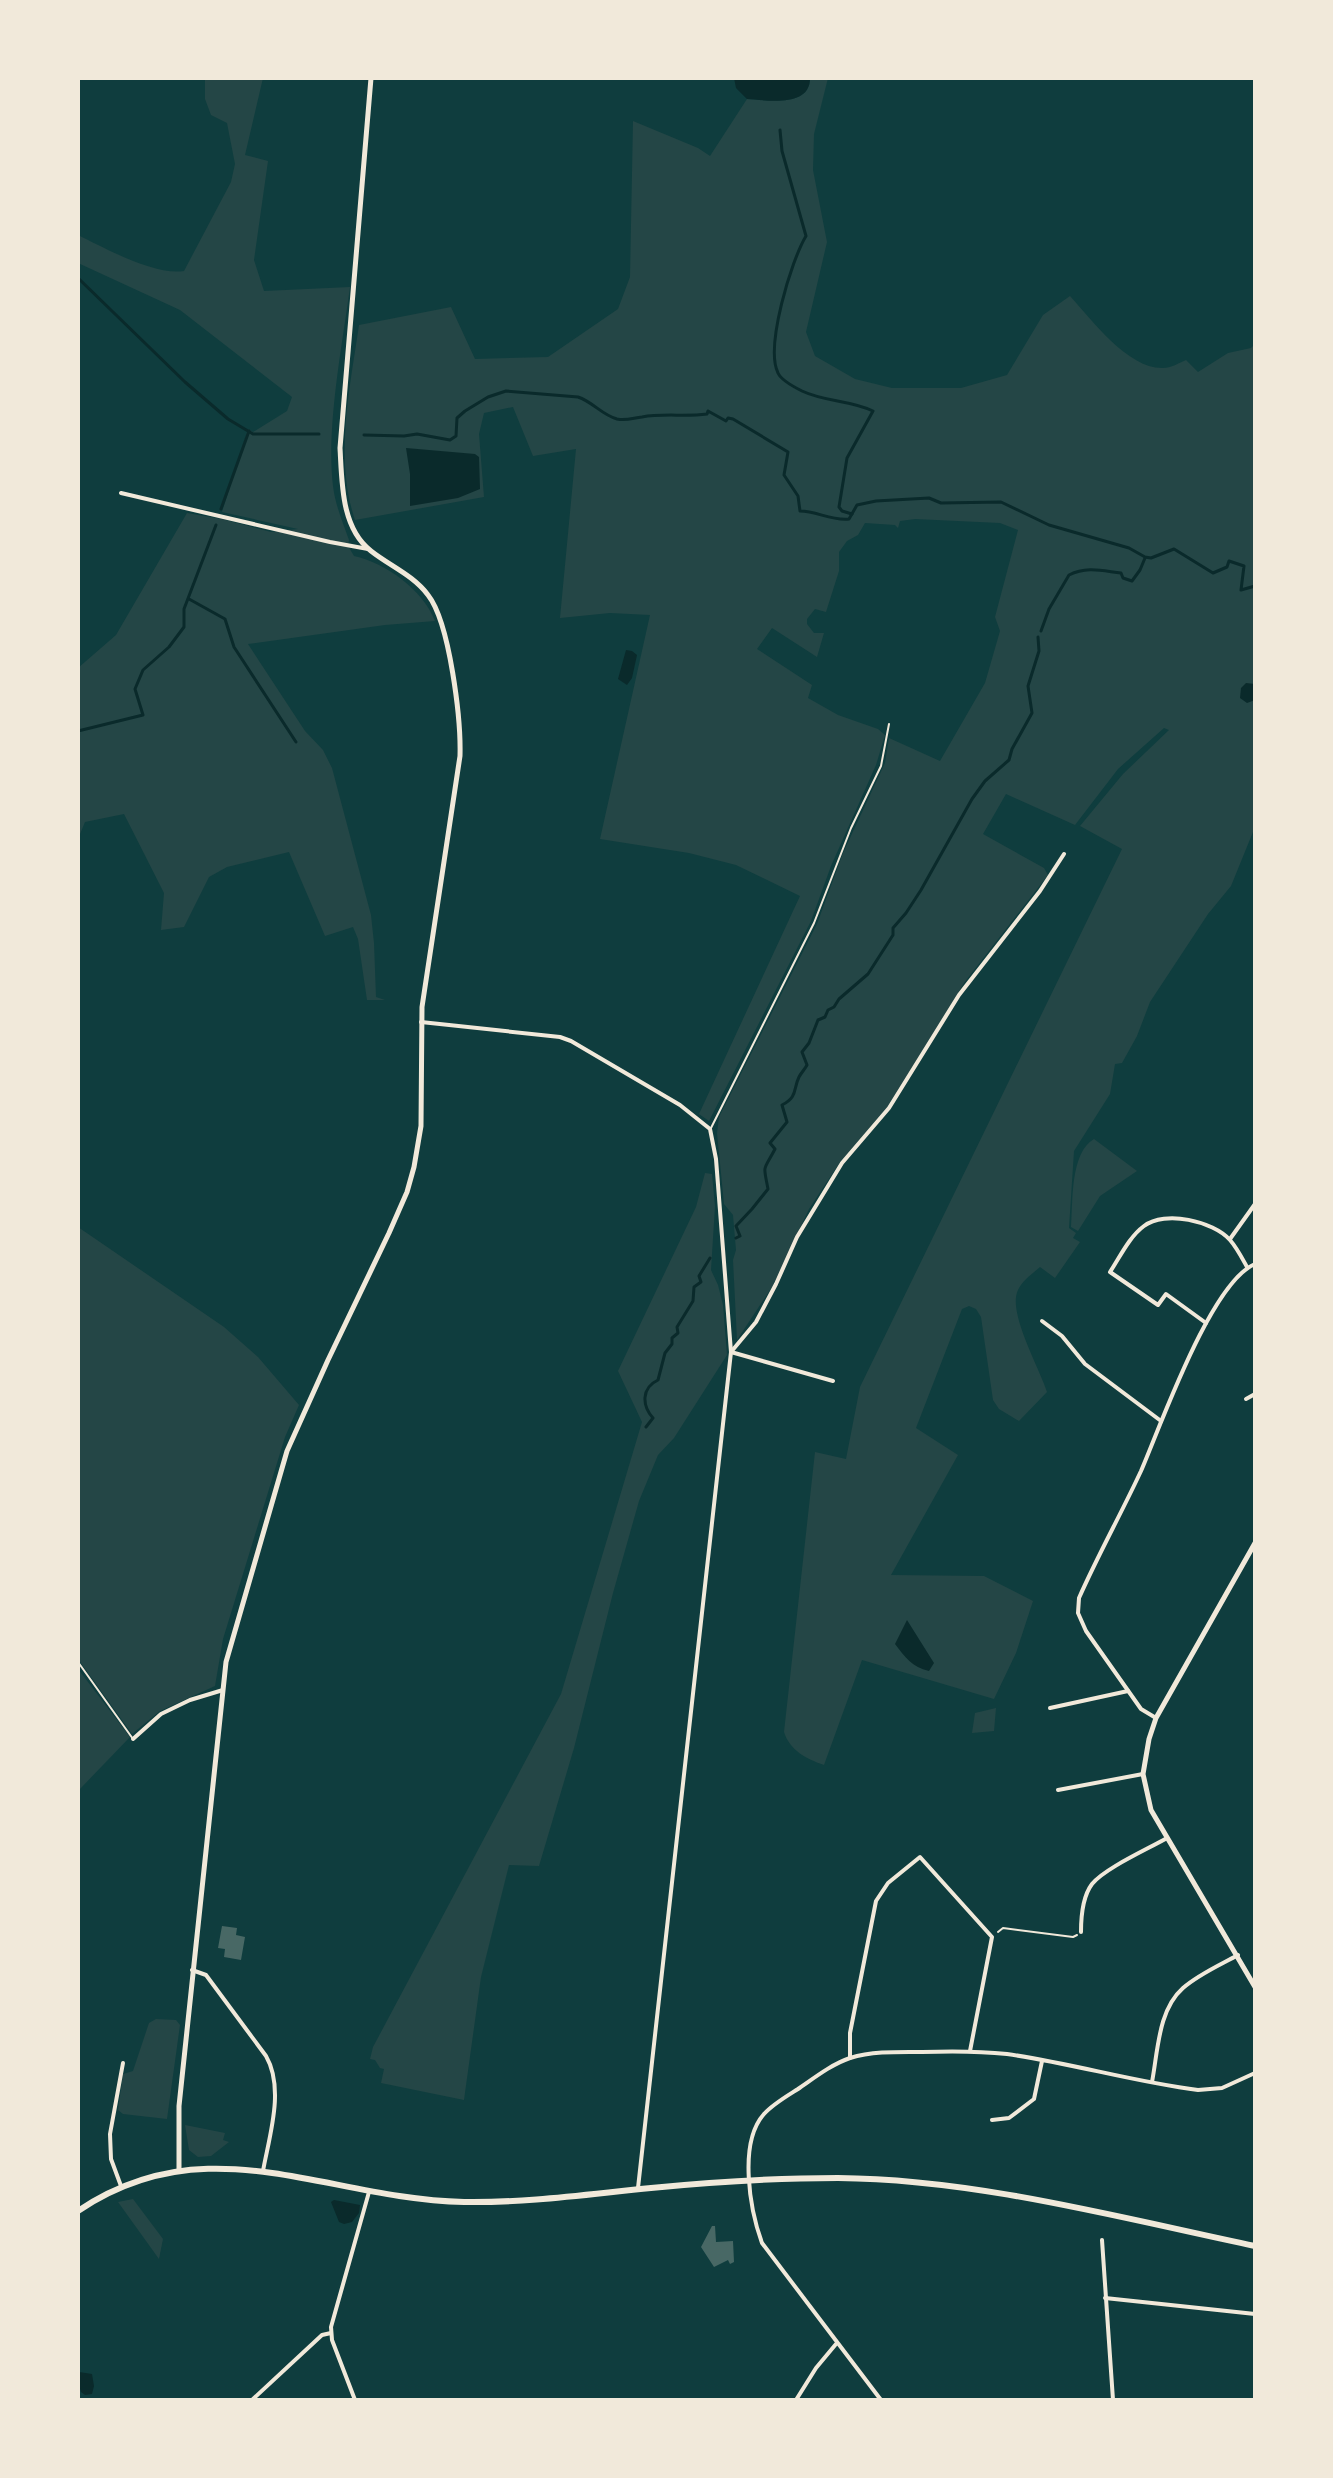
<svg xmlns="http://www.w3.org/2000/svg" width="1333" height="2478" font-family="'Archivo Narrow',sans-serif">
	<rect width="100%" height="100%" fill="#0f3d3e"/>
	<g fill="#244646">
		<path d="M205 78H263L245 155 268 161 254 260 264 291 350 287C342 347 326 428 333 486 335 504 343 523 349 540L348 546 354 556C386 563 423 590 435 621L385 625 248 644 305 731 323 750 332 768 371 915 374 943 376 997 385 1000H367L358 939 353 927 325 936 289 852 227 867 209 877 184 927 161 930 164 893 124 814 85 822 78 839V668L116 635 187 513 222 519 271 532 298 529 222 512 248 429 253 432 287 411 292 397 180 310 78 263V235C104 248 156 276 184 271L231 182 235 164 227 123 211 115 205 99Z"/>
		<path d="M810 78H828L814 134 813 170 827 242 806 332 815 356 855 379 892 388H961L1007 375 1043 315 1070 296C1092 320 1128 369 1163 368 1171 368 1179 363 1186 360L1198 372 1228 353 1251 348 1255 344V827L1231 886 1208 914 1150 1002 1137 1036 1122 1063 1115 1064 1110 1094 1074 1151 1069 1228 1076 1233 1073 1238 1080 1242 1055 1278 1040 1267C1033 1273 1022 1281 1018 1290 1007 1312 1040 1369 1047 1392L1019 1421 999 1409 993 1400 981 1317 976 1309 969 1306 962 1309 916 1428 958 1455 891 1575 984 1576 1033 1601 1016 1653 994 1699 862 1660 824 1765C807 1759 790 1751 784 1732L815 1452 846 1459 860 1387 1122 849 1080 826 1123 774 1169 730 1164 728 1118 769 1075 825 1006 794 983 834 1044 868 1048 875 964 983 888 1106 840 1162 809 1209 772 1287 737 1340 733 1260 736 1250 733 1215 724 1204 717 1133 719 1117 817 924 843 853 885 763 889 738 940 761 985 683 1000 631 995 617 1018 530 1000 523 915 519 900 521 898 528 895 525 865 523 858 535 847 541 839 552V571L826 612 815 609 807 619V624L814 633H824L817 657 772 628 757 649 812 685 808 698 838 715 878 729 885 735 876 765 831 866 811 921 709 1121 699 1114 800 896 736 865 689 853 600 839 650 615 610 613 560 618 576 449 533 456 513 407 484 413 479 434 484 497 355 520C334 458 350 388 359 325L451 307 475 359 548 357 618 309 630 277 633 121 698 148 710 156 747 99C767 100 810 108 810 78Z"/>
		<path d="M1094 1139 1137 1171 1100 1196 1078 1231 1071 1227C1073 1201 1070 1153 1094 1139Z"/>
		<polygon points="705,1173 712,1174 715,1206 711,1270 718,1285 723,1305 727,1355 674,1438 658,1455 639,1501 613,1593 574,1748 539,1866 509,1865 481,1977 464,2100 381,2083 384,2069 380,2068 375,2060 370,2059 373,2047 561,1694 642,1422 618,1371 696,1207"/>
		<polygon points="78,1227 224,1327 258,1357 299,1405 285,1437 223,1639 215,1686 160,1711 132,1734 78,1659"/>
		<polygon points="78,1669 130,1737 78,1791"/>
		<polygon points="996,1708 994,1731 972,1733 975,1713"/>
		<polygon points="156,2019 176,2020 180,2025 167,2119 123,2114 118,2110 123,2074 133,2071 149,2023"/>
		<polygon points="185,2125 225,2133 223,2140 229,2142 211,2156 198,2157 189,2150"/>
		<polygon points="133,2199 163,2239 159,2259 118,2202"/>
	</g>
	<g fill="#0a2a2b">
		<path d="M734 78H810C810 108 767 100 747 99L736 88Z"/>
		<polygon points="406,448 475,454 479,457 480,489 458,498 410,506 410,474"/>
		<polygon points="626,650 632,651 637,655 632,678 627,685 618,679"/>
		<polygon points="1246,683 1255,684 1255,700 1247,703 1240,698 1241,688"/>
		<path d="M907 1620 934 1663 929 1671C912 1667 905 1657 895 1644Z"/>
		<polygon points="334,2200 360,2205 359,2213 352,2222 344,2224 339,2222 331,2202"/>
		<polygon points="79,2372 92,2374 94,2386 92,2394 85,2395 81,2392 78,2382"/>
	</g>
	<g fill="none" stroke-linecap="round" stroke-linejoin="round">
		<g stroke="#0a2a2b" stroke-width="3">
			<path d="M780 130 782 151 806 236C791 261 765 347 778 373 781 380 794 387 802 391 825 402 850 400 873 411L847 458 839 507 842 511 852 514"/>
			<polyline points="78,278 185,382 228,419 253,434 319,434"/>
			<path d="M364 435 404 436 417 434 450 440 456 436 457 418 465 411 488 397 506 391 578 397C593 402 602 415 617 419 626 421 633 418 642 417 663 413 685 417 707 414L708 411 726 421 728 418 733 419 788 452 784 475 798 496 800 511C817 511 831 521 849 519L857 505 876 501 929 498 941 503 1001 502 1049 525 1129 548 1145 557 1151 558 1174 549 1213 573 1227 567 1229 561 1244 566 1241 590 1255 586"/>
			<polyline points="221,509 249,431"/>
			<polyline points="189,599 225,619 234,647 296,742"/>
			<path d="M1041 631 1049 609 1069 575C1087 566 1103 571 1121 573L1123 578 1132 581 1140 570 1145 558"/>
			<polyline points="78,731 143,715 135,689 143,670 169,647 184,627 184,609 216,525"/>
			<path d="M736 1238 740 1236 736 1226 752 1209 768 1189C763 1163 763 1172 775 1149L770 1143 787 1122 782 1105C798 1097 793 1089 799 1077 801 1073 805 1069 807 1065L802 1052 809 1043 818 1020 825 1017 828 1010 834 1007 839 999 868 974 893 935V928L906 913 921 890 972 799 985 781 1009 760 1012 749 1032 713 1028 686 1039 651 1038 637"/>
			<path d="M646 1427 653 1418C642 1406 641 1388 658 1380L665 1353 672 1344V1338L678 1333 677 1327 693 1301 694 1287 701 1282 699 1276 710 1258"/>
		</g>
	</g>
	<g fill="#486865">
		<polygon points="222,1926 237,1928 236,1935 245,1937 241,1960 224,1957 225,1949 218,1948"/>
		<polygon points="712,2226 715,2226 716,2242 733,2241 734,2262 730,2264 728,2260 714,2267 701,2247"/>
	</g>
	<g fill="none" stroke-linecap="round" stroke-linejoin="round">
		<polyline stroke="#f1e9da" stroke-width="2" points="998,1932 1003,1928 1073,1937 1077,1935"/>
		<g stroke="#f1e9da" stroke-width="2">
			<polyline points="711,1128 814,923 851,828 881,766 889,724"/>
			<polyline points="78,1662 133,1739"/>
		</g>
		<g stroke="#f1e9da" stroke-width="4">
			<polyline points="121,493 330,542 368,549"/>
			<polyline points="421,1022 560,1037 571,1041 680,1105 710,1129 716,1159 731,1352 638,2188"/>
			<polyline points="1230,1239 1255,1204"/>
			<polyline points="1042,1321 1062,1336 1085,1364 1161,1421"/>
			<path d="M1206 1323 1166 1294 1158 1305 1110 1272C1120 1257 1129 1237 1144 1226 1165 1210 1213 1221 1230 1240 1237 1248 1242 1258 1247 1267"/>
			<polyline points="731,1352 756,1322 776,1284 797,1237 842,1163 889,1108 959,995 1040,891 1064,854"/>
			<polyline points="731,1352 833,1381"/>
			<polyline points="1246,1399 1255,1394"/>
			<polyline points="1050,1708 1128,1691"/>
			<path d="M1156 1718 1141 1709 1086 1631 1078 1613 1079 1598C1098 1555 1121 1514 1141 1471 1161 1425 1211 1282 1255 1264"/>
			<polyline points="133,1739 161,1714 190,1700 223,1690"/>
			<polyline points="1058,1790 1143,1774"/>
			<path d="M1081 1932C1081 1918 1083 1896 1092 1884 1105 1868 1148 1849 1167 1838"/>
			<path d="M192 1970 206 1975 266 2056C285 2089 269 2137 263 2171"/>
			<polyline points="850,2058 850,2033 876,1901 888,1883 920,1857 992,1937 970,2051"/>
			<path d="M1152 2082C1158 2051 1158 2010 1183 1988 1199 1974 1220 1965 1238 1955"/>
			<polyline points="992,2120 1009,2118 1034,2099 1042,2061"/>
			<polyline points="121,2186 111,2159 110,2134 123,2063"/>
			<polyline points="1102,2240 1113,2400"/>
			<polyline points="1105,2298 1255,2314"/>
			<polyline points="252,2400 322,2335 331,2333"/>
			<polyline points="355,2400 332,2340 331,2327 369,2192"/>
			<polyline points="796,2400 816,2368 836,2344"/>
			<path d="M881 2400 762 2243C750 2210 738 2143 764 2114 773 2104 787 2096 798 2089 814 2078 832 2064 850 2058 873 2051 899 2052 922 2052 951 2051 979 2051 1007 2054 1071 2063 1134 2082 1198 2090L1222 2088 1255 2073"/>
		</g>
		<g stroke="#f1e9da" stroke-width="5">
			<polyline points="1255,1543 1156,1718 1149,1739 1143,1774 1151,1810 1255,1987"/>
			<path d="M179 2170V2106L226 1662 287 1451 328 1360 389 1233 407 1192 414 1167 421 1126 422 1007 460 756C461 720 450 623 428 595 413 575 390 566 371 551 341 528 342 482 340 448L371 78"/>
		</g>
		<path stroke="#f1e9da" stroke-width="6" d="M78 2211C208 2123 325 2199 464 2202 527 2203 589 2194 651 2188 713 2182 776 2178 838 2178 976 2179 1121 2218 1255 2246"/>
	</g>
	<rect width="1333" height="2478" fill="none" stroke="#f1e9da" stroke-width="160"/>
</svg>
